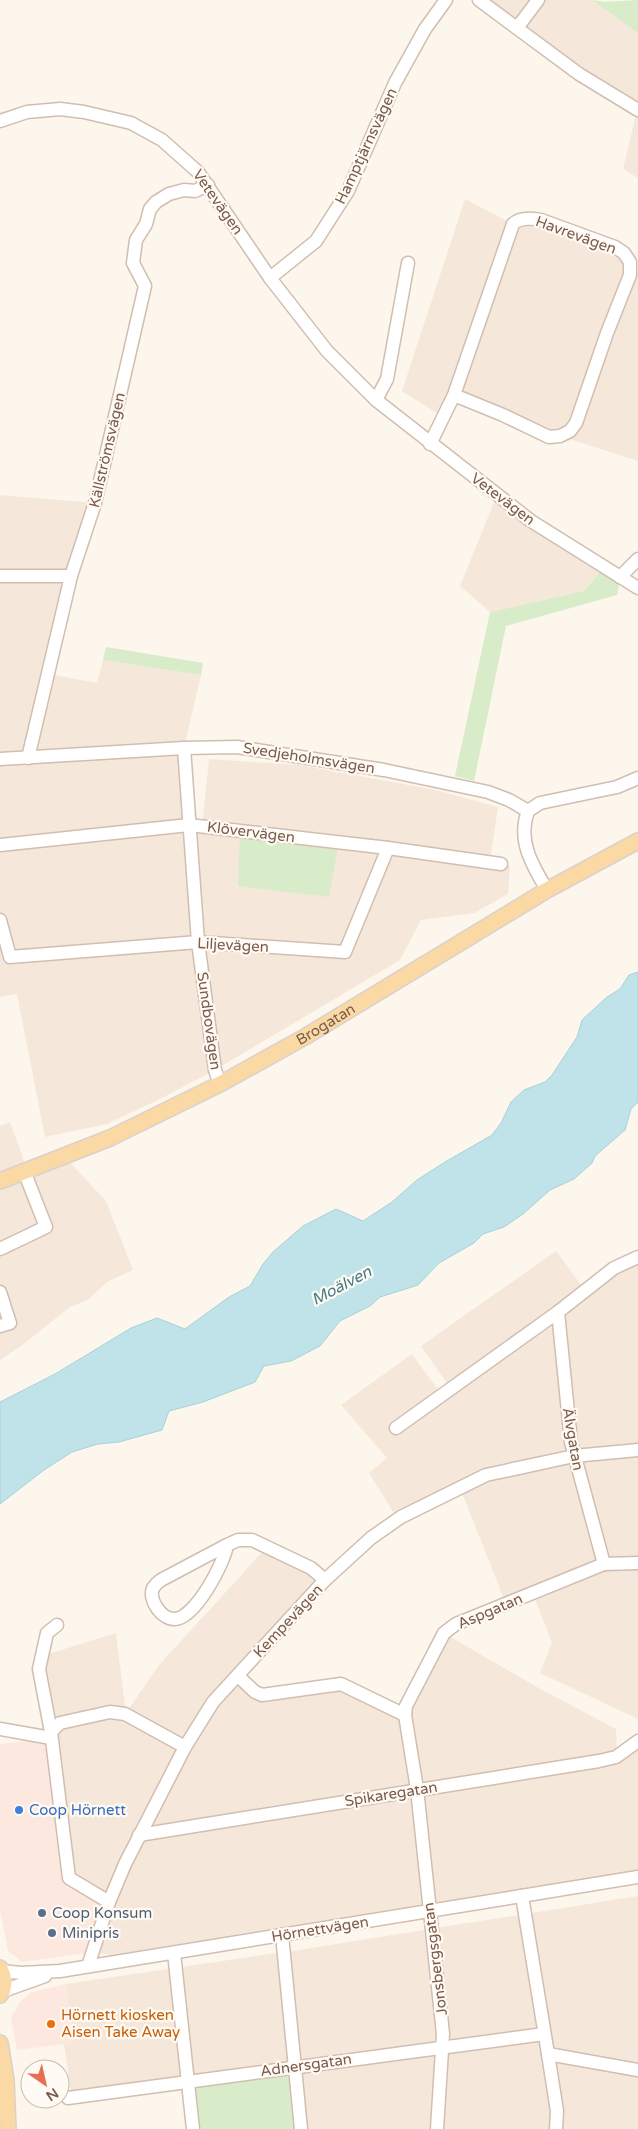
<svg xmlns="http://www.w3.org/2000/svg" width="638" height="2129" font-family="'Varela Round',sans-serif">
	<rect width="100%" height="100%" fill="#fdf6ec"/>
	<g fill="#f5e8da">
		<polygon points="479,0 592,0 638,33 638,178 623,169 637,110"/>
		<polygon points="465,199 513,224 517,220 615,247 630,275 636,276 638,272 638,461 560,436 454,395 443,417 402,391"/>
		<polygon points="0,495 95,503 49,674 97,683 103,660 201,675 184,748 189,825 202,826 209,759 299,765 436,790 498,807 490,862 510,866 508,894 474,913 421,920 400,960 215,1070 158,1100 107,1124 45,1137 17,994 0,997"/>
		<polygon points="497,495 604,567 584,591 490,612 460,586"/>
		<polygon points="10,1122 27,1169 64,1156 106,1201 133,1270 107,1282 88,1300 70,1307 21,1346 0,1360 0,1126"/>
		<polygon points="556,1251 585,1290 638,1257 638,1719 540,1673 552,1643 533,1594 506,1604 458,1483 393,1512 369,1473 387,1458 341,1405 412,1354 442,1395 451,1389 421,1346"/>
		<polygon points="266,1548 318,1580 230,1676 245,1689 337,1688 396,1715 400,1704 444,1633 535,1686 616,1729 617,1757 638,1741 638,1873 110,1955 94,1952 69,1878 42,1656 116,1633 126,1713 159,1665"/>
		<polygon points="638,1896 638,2129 305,2129 286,1952"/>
		<polygon points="283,1952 291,2063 71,2092 64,2044 73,2043 66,1984"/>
	</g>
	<g fill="#fde8e0">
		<polygon points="51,1738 69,1878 109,1902 94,1952 22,1962 8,1951 0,1909 0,1744"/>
		<polygon points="66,1984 73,2043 17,2050 11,2018 20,2002 32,1992"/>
	</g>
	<g fill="#d8ecc9">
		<polygon points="592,0 605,2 638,0 638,33"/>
		<polygon points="601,571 620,581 617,595 506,626 474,781 455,776 490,612 584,591"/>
		<polygon points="106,647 203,663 201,675 103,660"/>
		<polygon points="240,831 339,842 329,897 238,886"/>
		<polygon points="284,2073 292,2080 298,2129 197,2129 194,2093 198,2085"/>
	</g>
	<polygon fill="#bfe3e8" stroke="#a5d3da" points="638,972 638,1102 631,1109 625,1130 595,1156 592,1163 574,1179 550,1190 523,1214 504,1227 483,1234 474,1243 439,1263 418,1285 380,1297 370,1306 340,1321 320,1346 291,1361 264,1366 255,1382 203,1402 169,1411 162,1430 119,1442 98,1444 72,1452 44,1470 0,1504 0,1402 55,1374 131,1328 157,1318 185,1329 229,1297 250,1286 263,1264 273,1252 303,1226 336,1209 363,1221 392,1202 417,1180 445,1162 492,1135 501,1123 511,1102 524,1090 545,1082 552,1075 577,1037 582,1020 607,997 620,989 629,975"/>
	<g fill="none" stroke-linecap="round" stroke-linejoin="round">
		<g stroke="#d1beb0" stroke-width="15">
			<g id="minor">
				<polyline points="479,0 579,74 638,110"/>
				<polyline points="517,28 538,0"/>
				<polyline points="0,121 27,112 60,109 84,112 131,123 162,140 198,172 270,278 327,351 376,400 531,521 638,588"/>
				<polyline points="270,278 316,241 348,191 395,83 425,29 446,0"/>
				<polyline points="376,400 387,379 408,263"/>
				<path d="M430 444 454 395 513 224C520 217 531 218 541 220L615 247 624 253 630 262V275L607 333 576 423 570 431 560 436 549 437 503 415 454 395"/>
				<polyline points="0,576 71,576"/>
				<polyline points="620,577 638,559"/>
				<polyline points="184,748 198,942 215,1070 220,1084"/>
				<polyline points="28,758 71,576 95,503 145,286 133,263 136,240 146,224 150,209 156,202 169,194 184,190 195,191 208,185"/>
				<path d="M0 759 184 748 237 747 384 770 488 792 509 800 528 811C517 840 532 865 547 890"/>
				<polyline points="528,811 540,803 617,787 638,778"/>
				<polyline points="0,845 189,825 388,848 501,864"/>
				<polyline points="0,920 10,957 198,942 345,952 388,848"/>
				<polyline points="0,1249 46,1227 24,1171"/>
				<polyline points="0,1292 10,1323 0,1326"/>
				<polyline points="558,1312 571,1442 604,1564"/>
				<polyline points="396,1428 558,1312 614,1268 638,1257"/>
				<path d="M227 1545C224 1564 195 1618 175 1619 162 1620 148 1600 153 1588 155 1585 158 1582 161 1580L227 1545 238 1540H252L311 1568 325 1580"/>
				<polyline points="57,1625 47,1633 39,1669 51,1732 69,1878 109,1902"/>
				<polyline points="238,1676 255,1692 262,1695 341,1684 405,1715"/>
				<polyline points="0,1729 51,1738"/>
				<polyline points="51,1732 60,1723 110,1712 125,1714 185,1747"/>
				<polyline points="139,1835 599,1761 616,1757 638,1741"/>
				<polyline points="522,1896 548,2054 557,2111 556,2129"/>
				<polyline points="282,1935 301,2129"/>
				<polyline points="174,1953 193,2129"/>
				<polyline points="88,1966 109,1902 125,1864 185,1747 213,1702 325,1580 371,1538 401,1517 486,1475 574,1456 638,1450"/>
				<polyline points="1,1971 21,1973 60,1971 638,1877"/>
				<polyline points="3,1991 45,1976"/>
				<polyline points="548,2054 638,2070"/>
				<polyline points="68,2098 544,2034"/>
				<polyline points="437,2129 443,2034 417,1789 405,1715 406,1706 444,1633 456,1624 604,1564 638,1563"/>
			</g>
		</g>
		<g stroke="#dad1cd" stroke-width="18">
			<g id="major">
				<path id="s1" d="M0 1181 110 1138 220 1084 303 1038 547 890 638 841"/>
				<path d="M0 1968C4 1976 6 1987 0 1995"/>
				<polyline points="0,2043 6,2080 8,2129"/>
			</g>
		</g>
		<use href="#minor" stroke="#fff" stroke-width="12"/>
		<use href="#major" stroke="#fbd9a5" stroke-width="15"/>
	</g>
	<circle fill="#3f7fe0" stroke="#fffaf3" stroke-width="2" cx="19" cy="1810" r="5"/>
	<g fill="#5c6f8a" stroke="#fffaf3" stroke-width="2">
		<circle cx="42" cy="1913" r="5"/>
		<circle cx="52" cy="1933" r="5"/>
	</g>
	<circle fill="#e8710a" stroke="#fffaf3" stroke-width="2" cx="51" cy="2024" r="5"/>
	<g text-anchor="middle" stroke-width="4.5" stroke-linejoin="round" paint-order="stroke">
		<g font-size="15" fill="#7a5c4d" stroke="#fffaf3">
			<text transform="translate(366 146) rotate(-65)" y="5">Hamptjärnsvägen</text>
			<text transform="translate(218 202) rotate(55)" y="5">Vetevägen</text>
			<text transform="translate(576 235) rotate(20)" y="5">Havrevägen</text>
			<text transform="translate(107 450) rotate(-77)" y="5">Källströmsvägen</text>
			<text transform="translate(503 499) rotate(37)" y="5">Vetevägen</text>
			<text transform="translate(309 758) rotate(9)" y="5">Svedjeholmsvägen</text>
			<text transform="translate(251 832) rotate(7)" y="5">Klövervägen</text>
			<text transform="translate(233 945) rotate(3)" y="5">Liljevägen</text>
			<text transform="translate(209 1021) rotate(82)" y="5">Sundbovägen</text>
			<text dy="5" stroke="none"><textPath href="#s1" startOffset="362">Brogatan</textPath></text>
			<text transform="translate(573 1439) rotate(80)" y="5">Älvgatan</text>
			<text transform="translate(490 1611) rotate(-23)" y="5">Aspgatan</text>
			<text transform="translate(288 1621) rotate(-47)" y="5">Kempevägen</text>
			<text transform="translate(391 1794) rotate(-9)" y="5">Spikaregatan</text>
			<text transform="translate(320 1929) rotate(-9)" y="5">Hörnettvägen</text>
			<text transform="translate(435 1959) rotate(-97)" y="5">Jonsbergsgatan</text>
			<text transform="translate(306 2065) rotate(-8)" y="5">Adnersgatan</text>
		</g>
		<g font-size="15" fill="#366cbe" stroke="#fffaf3" text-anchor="start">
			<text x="29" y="1815">Coop Hörnett</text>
		</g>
		<g font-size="15" fill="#4e5e75" stroke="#fffaf3" text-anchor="start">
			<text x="52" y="1918">Coop Konsum</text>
			<text x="62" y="1938">Minipris</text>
		</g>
		<g font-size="15" fill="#c56008" stroke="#fffaf3" text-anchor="start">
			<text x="61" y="2020">Hörnett kiosken<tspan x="61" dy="17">Aisen Take Away</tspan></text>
		</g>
		<g font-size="16" font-style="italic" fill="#437c86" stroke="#fffaf3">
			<text transform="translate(341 1285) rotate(-28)" y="6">Moälven</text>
		</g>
	</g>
	<g transform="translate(45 2084) rotate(146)"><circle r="24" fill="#fffaf3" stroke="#cabbb1"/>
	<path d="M0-4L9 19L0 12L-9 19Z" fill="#e76f51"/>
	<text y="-8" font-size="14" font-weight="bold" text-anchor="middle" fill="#7a5c4d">N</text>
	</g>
</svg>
